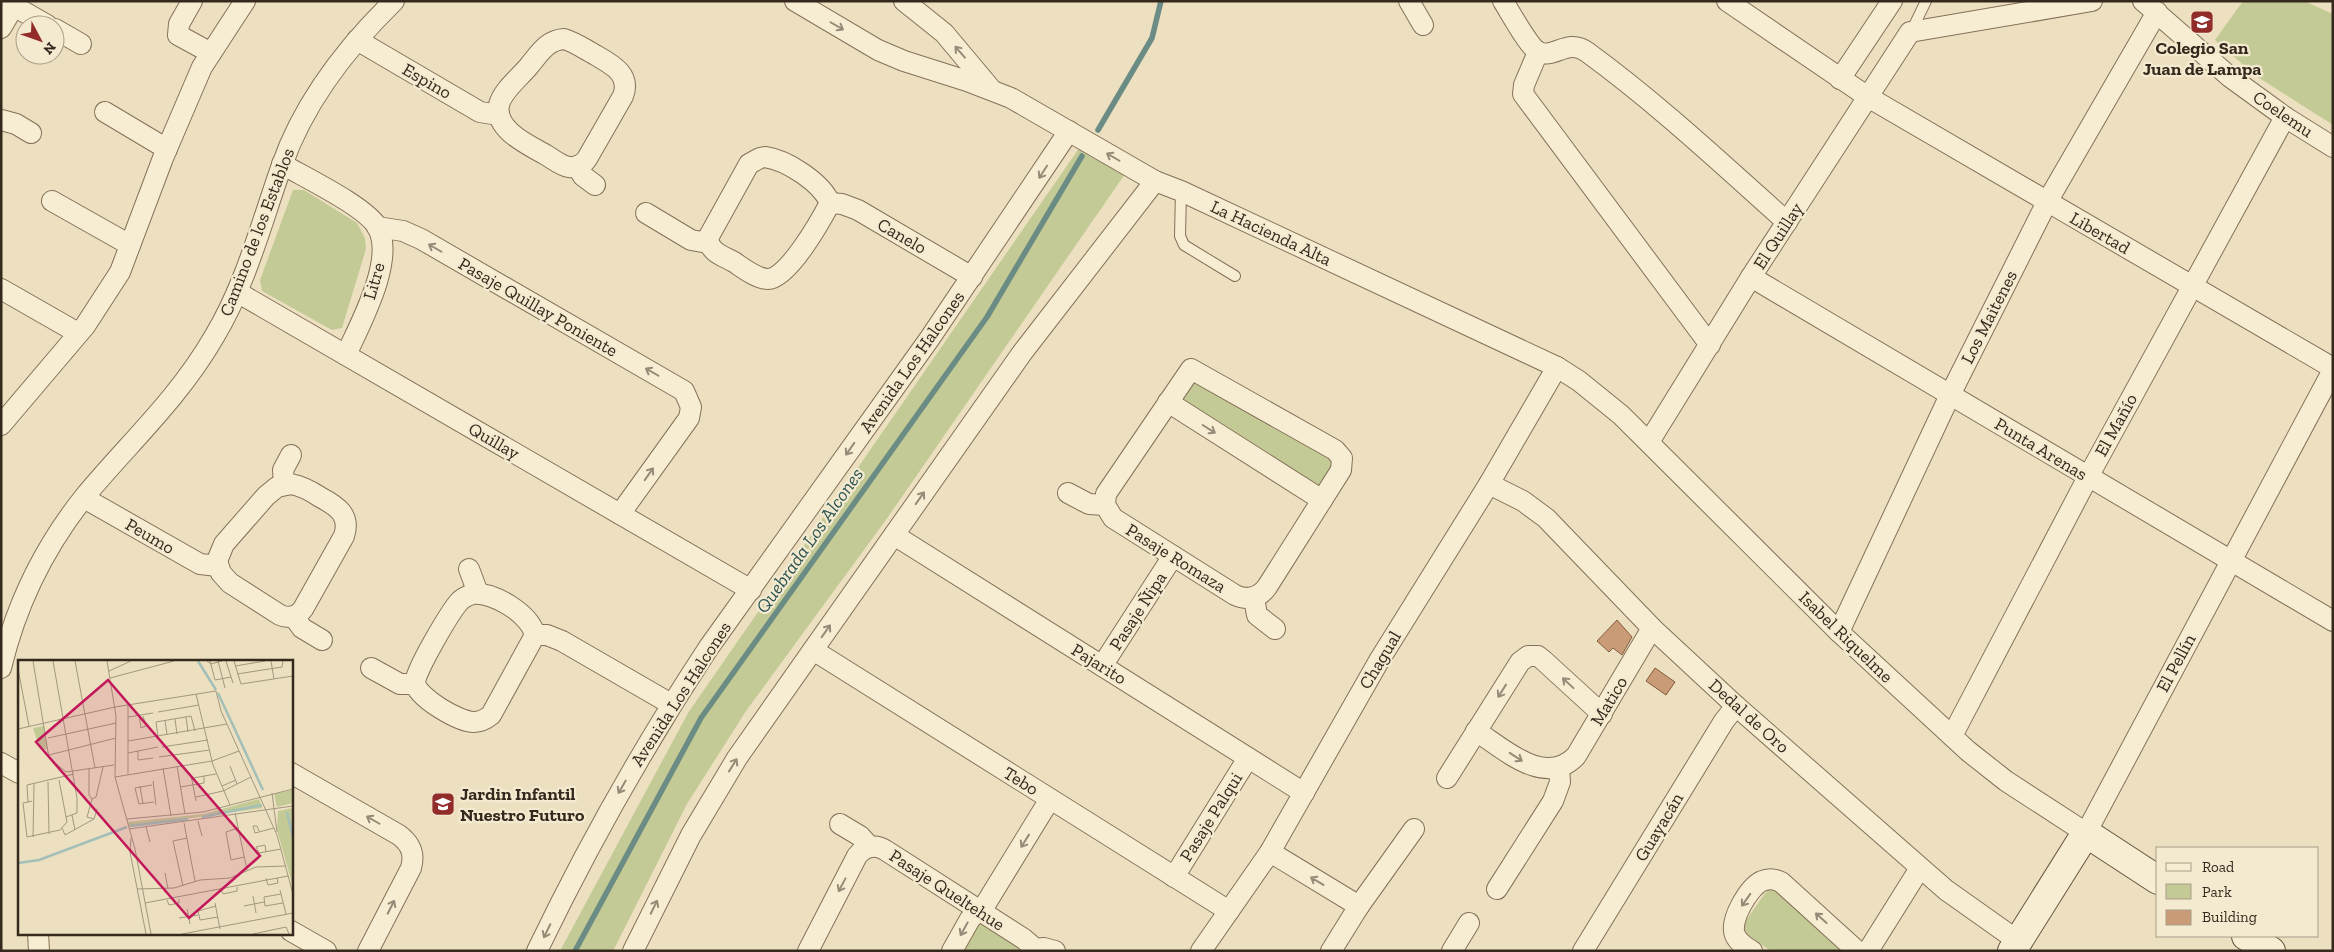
<svg xmlns="http://www.w3.org/2000/svg" width="2334" height="952" font-family="'Zilla Slab',serif">
	<rect width="100%" height="100%" fill="#ece0c0"/>
	<g fill="#c3ca95">
		<polygon points="2243,1 2304,1 2333,14 2333,125 2256,76 2215,40"/>
		<polygon points="1082,144 1125,174 888,517 746,711 687,804 613,951 560,951 688,713"/>
		<polygon points="293,190 304,190 357,223 365,238 366,249 342,328 332,330 262,291 260,280"/>
		<polygon points="1195,374 1337,460 1319,490 1177,404"/>
		<polygon points="1771,885 1843,944 1839,951 1771,951 1739,930"/>
		<polygon points="981,918 1025,951 960,951"/>
	</g>
	<g fill="none" stroke-linecap="round" stroke-linejoin="round">
		<g stroke="#6b8c84" stroke-width="5.5">
			<polyline points="1098,130 1152,38 1161,1"/>
			<polyline points="575,951 701,718 987,317 1082,156"/>
		</g>
	</g>
	<g fill="#c99b77" stroke="#835c40">
		<polygon points="1617,620 1632,637 1622,655 1613,648 1609,652 1597,641"/>
		<polygon points="1655,668 1675,682 1666,695 1646,681"/>
	</g>
	<g fill="none" stroke-linecap="round" stroke-linejoin="round">
		<g stroke="#857159" stroke-width="12">
			<g id="lane">
				<polyline points="1911,32 1926,1"/>
				<polyline points="1181,191 1180,236 1184,245 1235,276"/>
			</g>
		</g>
		<g stroke="#857159" stroke-width="22">
			<g id="street">
				<polyline points="5,1 47,25"/>
				<polyline points="192,1 179,24 178,35 211,53"/>
				<polyline points="795,1 878,50 904,61 967,81 1011,98 1155,181 1181,191 1557,367 1579,381 1621,415 1839,632 1968,751 2006,781 2086,833 2333,370"/>
				<polyline points="904,1 944,33 991,89"/>
				<polyline points="1409,1 1423,25"/>
				<path d="M1503 1C1510 12 1528 45 1537 51 1553 61 1567 37 1587 52 1657 103 1722 164 1787 222"/>
				<polyline points="1727,1 1868,97 2333,368"/>
				<polyline points="2143,1 2230,77 2285,117 2333,147"/>
				<polyline points="1,28 17,1"/>
				<polyline points="55,29 81,44"/>
				<path d="M564 39C574 42 583 48 592 53 609 63 632 73 623 96L588 157C584 164 578 168 569 167 561 166 553 159 546 155 529 145 494 130 499 105 502 91 520 77 529 66 539 54 547 40 564 39Z"/>
				<polyline points="357,40 480,112 499,115"/>
				<polyline points="1538,52 1524,85 1523,94 1710,345"/>
				<polyline points="1840,79 1892,1"/>
				<polyline points="105,112 167,149"/>
				<polyline points="1,120 16,124 31,133"/>
				<path d="M765 157C787 160 822 183 830 203 821 220 788 279 768 279 757 279 743 268 734 262 723 256 709 252 708 238L749 164 760 158Z"/>
				<path d="M282 164C304 177 367 207 378 228 395 261 360 324 346 355"/>
				<polyline points="577,166 583,176 595,185"/>
				<polyline points="52,201 130,245"/>
				<polyline points="830,203 842,204 858,210 972,277"/>
				<polyline points="646,213 691,240 708,243"/>
				<polyline points="377,227 403,231 421,239 684,391 691,407 689,418 620,514"/>
				<polyline points="1751,277 2333,621"/>
				<polyline points="1,289 78,333"/>
				<polyline points="237,292 751,590"/>
				<path d="M1191 369 1335 450 1342 458 1341 470 1267 587C1259 598 1248 601 1235 595L1113 518 1105 505 1106 494Z"/>
				<polyline points="1168,402 1322,500"/>
				<polyline points="1,425 85,326 120,272 163,158 202,67 245,1"/>
				<polyline points="1649,442 1751,277 1910,32 2092,1"/>
				<path d="M291 484C302 486 311 491 320 497 337 506 351 515 344 536L303 609C297 617 289 619 280 615L230 583 221 573 217 561 224 544 266 496 277 487Z"/>
				<polyline points="1489,484 1523,501 1546,518 1652,628 1736,706 1946,890 2018,941"/>
				<polyline points="284,485 283,470 291,455"/>
				<polyline points="1068,493 1089,504 1105,505"/>
				<polyline points="84,498 200,564 218,566"/>
				<polyline points="894,535 1304,793"/>
				<polyline points="469,569 478,593"/>
				<path d="M472 594C493 591 530 614 535 635L491 715C486 719 480 722 474 722 459 722 418 698 415 683 414 673 450 612 459 602 462 598 467 596 472 594Z"/>
				<polyline points="1254,598 1257,615 1275,629"/>
				<polyline points="294,617 302,628 322,640"/>
				<polyline points="1839,632 1950,395 2047,202 2157,12"/>
				<polyline points="535,635 547,635 562,641 671,704"/>
				<polyline points="813,650 1229,911"/>
				<polyline points="1102,666 1173,556"/>
				<path d="M1 668C16 605 45 546 85 496 130 442 178 399 214 337 246 284 261 224 282 165 304 102 347 47 394 1"/>
				<polyline points="371,668 400,684 415,684"/>
				<path d="M1476 731C1504 749 1545 788 1576 756L1652 628"/>
				<polyline points="1952,736 2088,477 2285,117"/>
				<polyline points="1,763 19,773"/>
				<path d="M291 773 399 835C411 844 415 854 411 868L368 951"/>
				<polyline points="1447,778 1520,662 1528,656 1538,656 1543,660 1602,714"/>
				<polyline points="840,824 860,836 870,847"/>
				<polyline points="1270,852 1359,906"/>
				<polyline points="1174,877 1248,758"/>
				<polyline points="1497,889 1553,801 1560,782 1559,767"/>
				<polyline points="291,931 326,951"/>
				<polyline points="38,933 39,951"/>
				<polyline points="1033,949 1044,948 1055,951"/>
				<path d="M537 951C588 845 645 744 709 647L930 338 1069 131"/>
				<polyline points="633,951 691,835 737,758 1022,353 1155,181"/>
				<path d="M808 951 857 856C865 846 875 844 885 850L1024 939 1031 945 1033 951"/>
				<polyline points="952,951 970,919 985,905 1050,799"/>
				<polyline points="1201,951 1270,852 1380,659 1489,484 1557,367"/>
				<polyline points="1331,951 1359,906 1414,829"/>
				<polyline points="1452,951 1469,923"/>
				<polyline points="1583,951 1724,721 1736,706"/>
				<path d="M1752 951C1745 947 1738 942 1735 935 1729 920 1749 887 1762 881 1769 878 1775 879 1781 882L1857 951"/>
				<polyline points="1868,951 1920,868"/>
			</g>
		</g>
		<g stroke="#66523c" stroke-width="30">
			<g id="secondary">
				<polyline points="2246,936 2271,951"/>
				<polyline points="2012,951 2086,833 2158,880"/>
			</g>
		</g>
		<use href="#lane" stroke="#f7edd3" stroke-width="10"/>
		<use href="#street" stroke="#f7edd3" stroke-width="20"/>
		<use href="#secondary" stroke="#f7edd3" stroke-width="28"/>
	</g>
	<defs><path id="oneway-shaft" d="M-6 0H5M1.5-3L5.5 0L1.5 3" fill="none" stroke-width="1.6" stroke-linecap="round" stroke-linejoin="round" transform="scale(1.25)"/></defs>
	<g stroke="#968b78">
		<use href="#oneway-shaft" transform="translate(837 26) rotate(30)"/>
		<use href="#oneway-shaft" transform="translate(960 52) rotate(-131)"/>
		<use href="#oneway-shaft" transform="translate(1113 157) rotate(-150)"/>
		<use href="#oneway-shaft" transform="translate(1043 172) rotate(123)"/>
		<use href="#oneway-shaft" transform="translate(435 248) rotate(-150)"/>
		<use href="#oneway-shaft" transform="translate(652 372) rotate(-150)"/>
		<use href="#oneway-shaft" transform="translate(1209 429) rotate(32)"/>
		<use href="#oneway-shaft" transform="translate(850 449) rotate(125)"/>
		<use href="#oneway-shaft" transform="translate(649 474) rotate(-55)"/>
		<use href="#oneway-shaft" transform="translate(920 498) rotate(-55)"/>
		<use href="#oneway-shaft" transform="translate(826 631) rotate(-55)"/>
		<use href="#oneway-shaft" transform="translate(1568 683) rotate(-137)"/>
		<use href="#oneway-shaft" transform="translate(1502 691) rotate(122)"/>
		<use href="#oneway-shaft" transform="translate(1516 757) rotate(33)"/>
		<use href="#oneway-shaft" transform="translate(733 765) rotate(-58)"/>
		<use href="#oneway-shaft" transform="translate(622 787) rotate(120)"/>
		<use href="#oneway-shaft" transform="translate(373 820) rotate(-150)"/>
		<use href="#oneway-shaft" transform="translate(1025 841) rotate(122)"/>
		<use href="#oneway-shaft" transform="translate(1317 881) rotate(-149)"/>
		<use href="#oneway-shaft" transform="translate(842 885) rotate(118)"/>
		<use href="#oneway-shaft" transform="translate(1746 900) rotate(125)"/>
		<use href="#oneway-shaft" transform="translate(391 907) rotate(-63)"/>
		<use href="#oneway-shaft" transform="translate(654 907) rotate(-64)"/>
		<use href="#oneway-shaft" transform="translate(1821 918) rotate(-138)"/>
		<use href="#oneway-shaft" transform="translate(964 929) rotate(119)"/>
		<use href="#oneway-shaft" transform="translate(547 931) rotate(116)"/>
	</g>
	<defs>
		<g id="school-square" transform="scale(1.25)"><rect x="-9" y="-9" width="18" height="18" rx="4" fill="#922c2b" stroke="#f4ead0"/><path d="M0-5L7-2L0 1L-7-2ZM-4 1L0 2.5L4 1V4Q0 6-4 4Z" fill="#fff"/></g>
	</defs>
	<g fill-rule="evenodd">
		<use href="#school-square" x="2202" y="22"/>
		<use href="#school-square" x="443" y="804"/>
	</g>
	<g text-anchor="middle" stroke-width="4.5" stroke-linejoin="round" paint-order="stroke">
		<g font-size="18" font-weight="bold" fill="#35291d" stroke="#f4ead0">
			<text x="2202" y="54">Colegio San<tspan x="2202" dy="21">Juan de Lampa</tspan></text>
			<text x="460" y="800" text-anchor="start">Jardin Infantil<tspan x="460" dy="21">Nuestro Futuro</tspan></text>
		</g>
		<g font-size="18" fill="#35291d" stroke="#f4ead0">
			<text transform="translate(427 81) rotate(30)" y="6">Espino</text>
			<text transform="translate(2283 114) rotate(34)" y="6">Coelemu</text>
			<text transform="translate(257 232) rotate(-69)" y="6">Camino de los Establos</text>
			<text transform="translate(1271 233) rotate(25)" y="6">La Hacienda Alta</text>
			<text transform="translate(2100 233) rotate(30)" y="6">Libertad</text>
			<text transform="translate(902 236) rotate(30)" y="6">Canelo</text>
			<text transform="translate(1778 236) rotate(-57)" y="6">El Quillay</text>
			<text transform="translate(374 281) rotate(-74)" y="6">Litre</text>
			<text transform="translate(538 307) rotate(30)" y="6">Pasaje Quillay Poniente</text>
			<text transform="translate(1989 317) rotate(-63)" y="6">Los Maitenes</text>
			<text transform="translate(912 362) rotate(-55)" y="6">Avenida Los Halcones</text>
			<text transform="translate(2116 425) rotate(-61)" y="6">El Mañío</text>
			<text transform="translate(494 441) rotate(30)" y="6">Quillay</text>
			<text transform="translate(2041 449) rotate(31)" y="6">Punta Arenas</text>
			<text transform="translate(150 536) rotate(30)" y="6">Peumo</text>
			<text transform="translate(1176 558) rotate(32)" y="6">Pasaje Romaza</text>
			<text transform="translate(1138 611) rotate(-57)" y="6">Pasaje Ñipa</text>
			<text transform="translate(1846 637) rotate(44)" y="6">Isabel Riquelme</text>
			<text transform="translate(1380 660) rotate(-59)" y="6">Chagual</text>
			<text transform="translate(2176 663) rotate(-62)" y="6">El Pellín</text>
			<text transform="translate(1099 664) rotate(32)" y="6">Pajarito</text>
			<text transform="translate(681 694) rotate(-57)" y="6">Avenida Los Halcones</text>
			<text transform="translate(1609 701) rotate(-59)" y="6">Matico</text>
			<text transform="translate(1749 716) rotate(42)" y="6">Dedal de Oro</text>
			<text transform="translate(1021 781) rotate(32)" y="6">Tebo</text>
			<text transform="translate(1211 817) rotate(-58)" y="6">Pasaje Palqui</text>
			<text transform="translate(1659 827) rotate(-59)" y="6">Guayacán</text>
			<text transform="translate(947 890) rotate(33)" y="6">Pasaje Queltehue</text>
		</g>
		<g font-size="19" font-style="italic" fill="#2c5452" stroke="#f4ead0">
			<text transform="translate(809 540) rotate(-55)" y="7">Quebrada Los Alcones</text>
		</g>
	</g>
	<g transform="translate(18 660)">
		<rect width="275" height="275" fill="#ece0c0"/>
		<path d="M26 66 29 89H22L15 68ZM275 130V143L259 147 256 134ZM241 139 244 148 111 167 110 162 186 154ZM275 148V227L259 170 260 151Z" fill="#c3ca95"/>
		<path fill="none" stroke="#a3bfb7" stroke-width="2.5" d="M180 1 198 30M200 33 245 130M269 152 275 178M184 157 244 145M112 166 170 159M0 203 21 200 109 167"/>
		<path fill="none" stroke="#a3977f" stroke-width="1" d="M15 1 31 98 48 112 96 105M35 1 59 138V153L48 157M57 1 77 108M89 1 98 56 97 117 117 189 133 274M189 1 193 4 204 1M192 1 197 20 213 17M200 1 207 28M208 1 215 23M216 1 223 24 275 16M253 1 256 19M217 6 247 1M0 9 11 66M91 11 113 1M219 14 264 7 265 1M92 18 156 1M178 34 195 105 212 145M110 45V114M140 52 181 45M121 55 123 68 128 66 125 56M110 57 135 53M168 57 170 72M157 59 159 74M147 60 149 75M0 69 97 47 198 31 203 51 259 175 275 234M140 77 138 62 173 56 177 71M30 78 98 63M110 81 209 64M144 87 190 80M120 91V100L135 98M110 93 140 87M31 95 98 78M141 97 192 90M159 106 167 154M212 106 219 124M145 108 153 156M71 109V135L74 139 69 157 76 159 79 149M173 115 178 141M97 117 194 101 221 91M175 118 198 114M135 121 138 145M30 122 31 174M134 125 117 128 121 144 136 142M122 126 125 144M204 126 218 120M162 127 186 123V116M254 133 259 172M178 137 205 131 233 117M74 139 78 137 85 107M14 141 10 142 9 125 56 114M10 142 5 143 9 177 42 170 49 162 41 120M217 153 229 210M54 155 57 170M109 159 185 152 275 129M180 161 184 176M166 163 177 221M128 167 132 182M44 168 47 175 76 159M220 168 208 172 213 200 226 197M111 169 275 146M241 171 239 166H235L237 173 256 168M15 177 16 124M113 178 112 192 128 274M248 192 247 185 238 187 241 193 263 189M147 213 150 229M248 218 250 225 260 223 259 218M165 226 155 181 169 178M119 229 156 228 182 220 212 218 238 207 268 206M203 230 205 234 219 231V227M262 230 268 254M263 234 246 237 247 246 265 243M235 236 238 253M149 240 151 245 161 243V239M127 243 270 216M197 243 202 269M198 246 180 251 182 260 200 257M226 246 246 242M169 249 172 264M161 258 180 255M164 274 275 253M235 274 268 267 271 274"/>
		<path fill="#c2185b" fill-opacity="0.15" stroke="#c2185b" stroke-width="2.5" d="M90 20 242 196 171 258 18 82Z"/>
		<rect width="275" height="275" fill="none" stroke="#35291d" stroke-width="2.5"/>
	</g>
	<rect width="2334" height="952" fill="none" stroke="#35291d" stroke-width="5"/>
	<rect x="2156" y="847" width="162" height="90" fill="#f4ead0" stroke="#a89d88"/>
	<rect x="2166" y="863" width="25" height="8" fill="#f7edd3" stroke="#a89d88"/>
	<text x="2202" y="872" font-size="15" fill="#35291d">Road</text>
	<rect x="2166" y="884" width="25" height="15" fill="#c3ca95" stroke="#a89d88"/>
	<text x="2202" y="897" font-size="15" fill="#35291d">Park</text>
	<rect x="2166" y="910" width="25" height="15" fill="#c99b77" stroke="#a89d88"/>
	<text x="2202" y="922" font-size="15" fill="#35291d">Building</text>
	<g transform="translate(40 40) rotate(131)"><circle r="24" fill="#f4ead0" stroke="#a89d88"/>
	<path d="M0-4L9 19L0 12L-9 19Z" fill="#922c2b"/>
	<text y="-8" font-size="14" font-weight="bold" text-anchor="middle" fill="#35291d">N</text>
	</g>
</svg>
